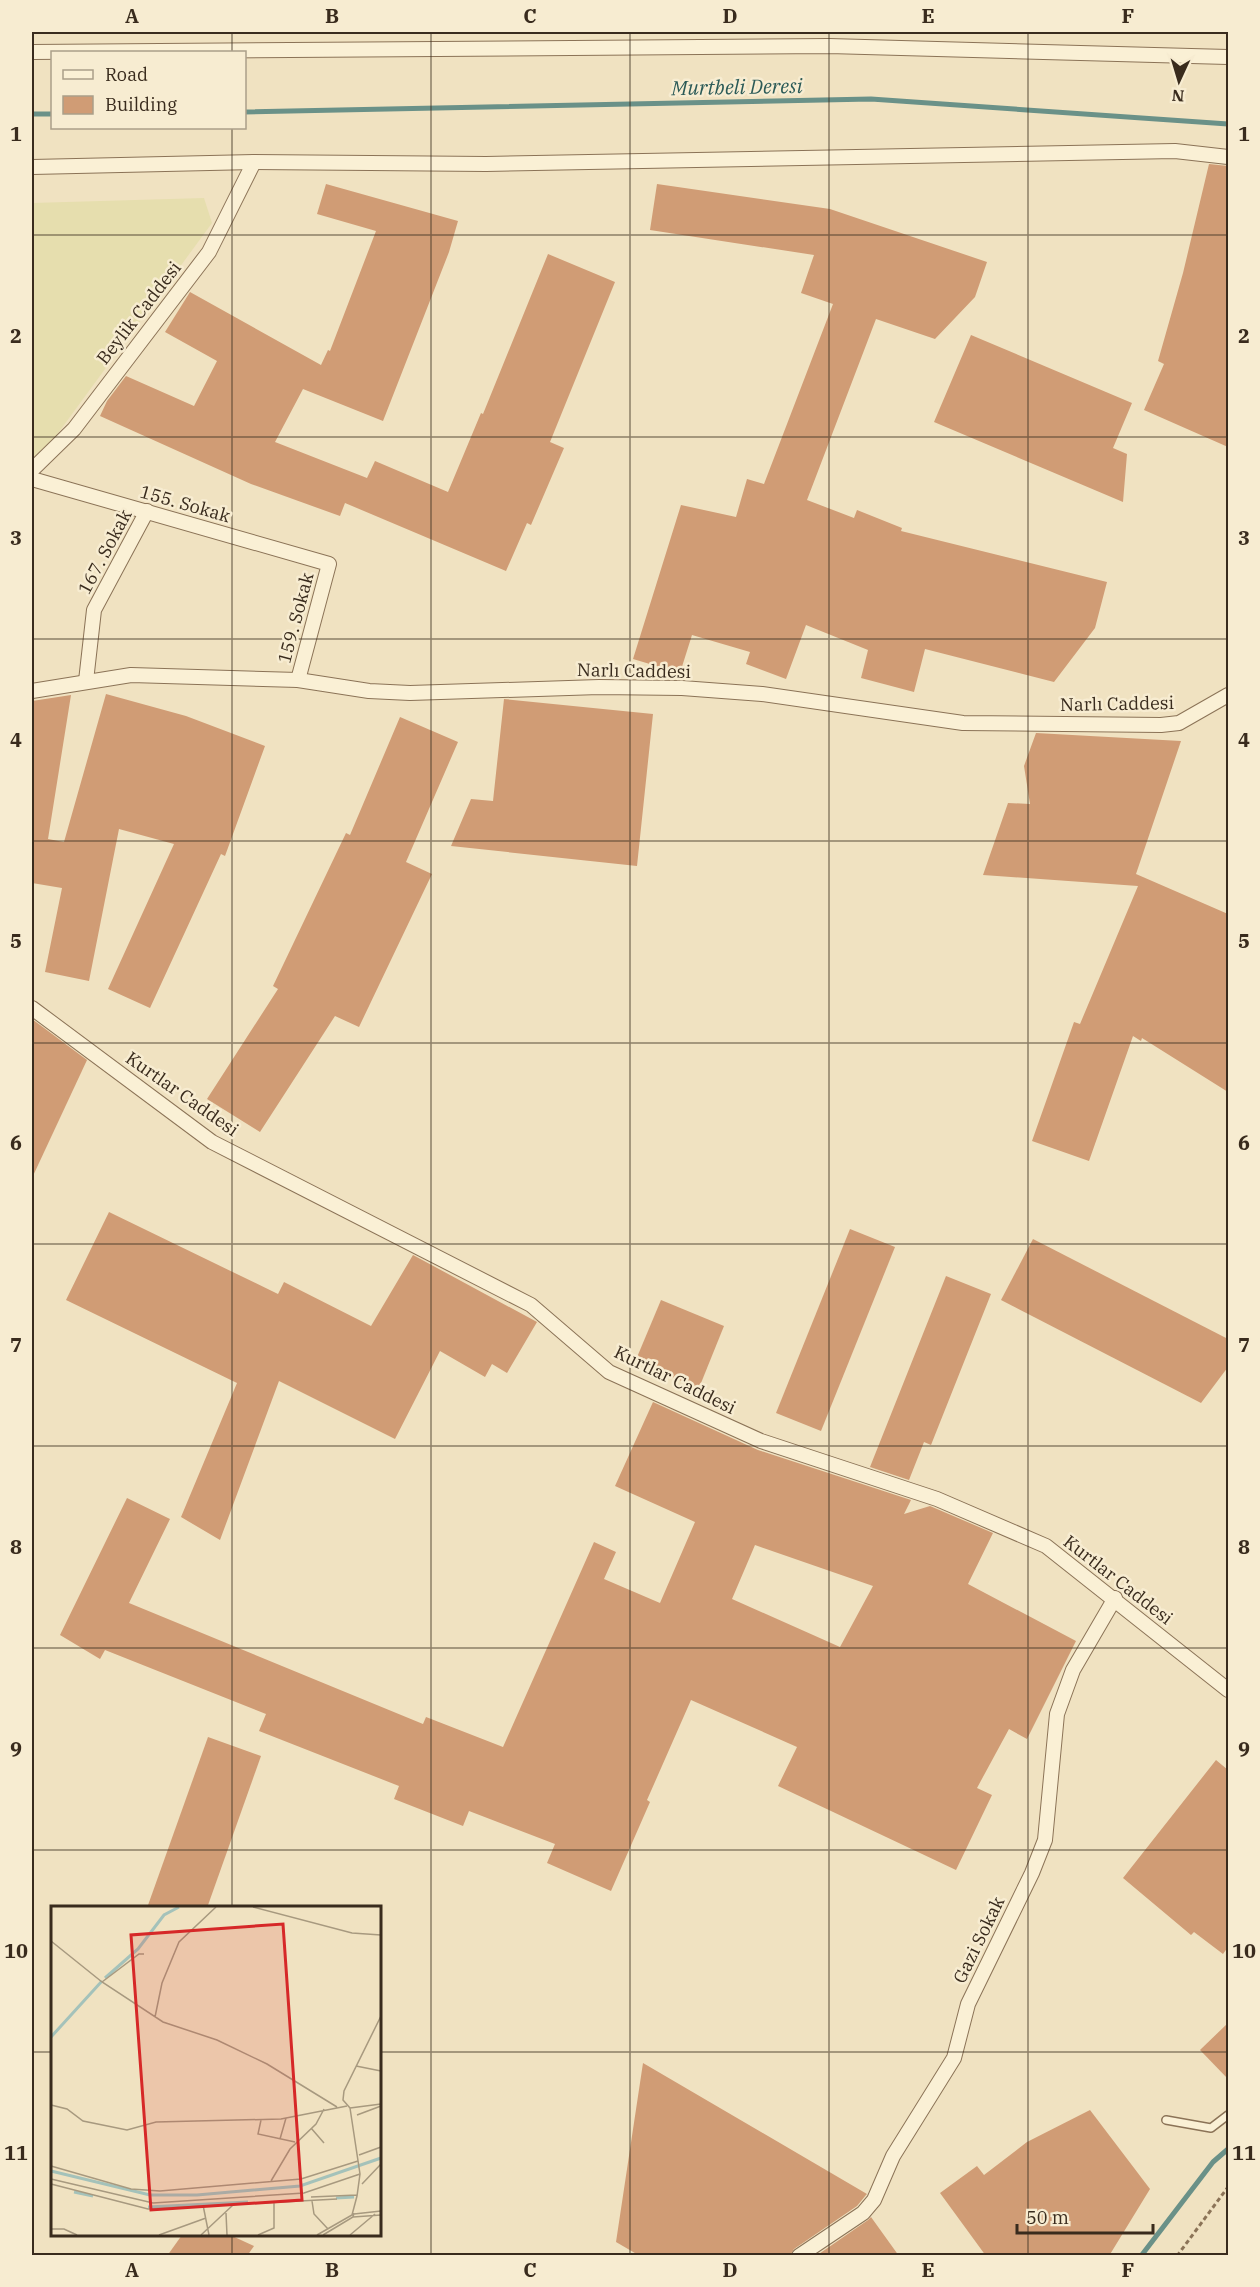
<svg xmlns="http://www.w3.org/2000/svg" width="1260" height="2287" font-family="'IBM Plex Serif',serif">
	<rect width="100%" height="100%" fill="#f0e2c1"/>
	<polygon fill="#e6deae" points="204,198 212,223 53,440 32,459 32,203"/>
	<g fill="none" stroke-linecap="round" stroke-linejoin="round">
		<g stroke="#6a9188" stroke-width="5">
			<polyline points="244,112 871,99 1228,124"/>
			<polyline points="32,114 52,114"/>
			<polyline points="1141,2256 1213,2162 1228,2149"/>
		</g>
	</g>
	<g fill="#d09c75" fill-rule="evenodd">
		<polygon points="1209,164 1228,166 1228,447 1144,410 1164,364 1158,361 1183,273"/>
		<polygon points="326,184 458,221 449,252 383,421 303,389 275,442 367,478 375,461 448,492 481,413 483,414 548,254 615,282 550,442 564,448 531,525 527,523 506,571 345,503 340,516 251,484 100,416 107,401 126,376 194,406 217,361 165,332 190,292 321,365 328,350 330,351 376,231 317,214"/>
		<polygon points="657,184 830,209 987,262 975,297 935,339 876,319 807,500 854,518 857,510 902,528 901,531 1107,582 1095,628 1054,682 925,649 914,692 861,678 868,650 806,625 786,679 746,664 750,652 692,635 680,673 633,659 681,505 736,517 747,479 764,484 833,304 801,293 814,255 650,230"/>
		<polygon points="971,335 1132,403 1113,448 1127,454 1123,502 934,422"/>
		<polygon points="106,694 186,716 265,746 225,856 221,854 150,1008 108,989 174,844 119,829 89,981 45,972 62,888 32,883 32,701 71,695 48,839 64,842"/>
		<polygon points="504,699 653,714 637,866 451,846 471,799 493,801"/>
		<polygon points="400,717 458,742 406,862 432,874 359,1027 335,1016 260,1132 207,1099 278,989 273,986 346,833 350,835"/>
		<polygon points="1036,733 1181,741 1136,874 1228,914 1228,1092 1142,1038 1141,1041 1133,1036 1089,1161 1032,1141 1074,1022 1080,1024 1138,886 983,875 1008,803 1030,804 1024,766"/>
		<polygon points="32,1019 87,1060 32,1178"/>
		<polygon points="109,1212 278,1294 284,1282 371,1326 413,1255 537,1322 507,1373 492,1364 485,1377 440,1351 395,1439 279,1381 220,1540 181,1517 237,1383 66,1300"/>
		<polygon points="850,1229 895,1247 821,1431 776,1413"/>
		<polygon points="1033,1239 1228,1339 1228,1367 1201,1403 1001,1300"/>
		<polygon points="946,1276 991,1294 931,1445 924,1442 909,1480 870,1467"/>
		<polygon points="661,1300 724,1326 699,1388 635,1362"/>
		<path d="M653 1402 758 1450 911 1500 904 1514 930 1506 993 1533 968 1584 1076 1641 1027 1739 1009 1729 977 1788 992 1795 956 1870 778 1786 797 1747 691 1700 647 1800 650 1802 611 1891 547 1863 555 1844 469 1811 463 1826 394 1799 399 1786 259 1731 266 1714 105 1650 100 1659 60 1635 127 1498 170 1519 129 1603 423 1724 426 1717 503 1747 594 1542 616 1552 604 1579 660 1603 695 1522 615 1486ZM755 1545 873 1586 840 1647 732 1599Z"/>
		<polygon points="208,1737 261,1756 207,1908 147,1908"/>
		<polygon points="1216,1760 1228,1770 1228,1947 1223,1954 1194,1932 1191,1935 1123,1878"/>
		<polygon points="1228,2023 1228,2079 1200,2050"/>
		<polygon points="643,2063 867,2194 866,2195 857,2206 794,2249 790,2256 640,2256 616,2242"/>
		<polygon points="1090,2110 1150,2189 1109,2256 986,2256 940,2193 977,2166 984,2175 1027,2142"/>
		<polygon points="871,2217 899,2256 816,2256 868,2220"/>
		<polygon points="182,2235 230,2235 254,2246 247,2256 167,2256"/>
	</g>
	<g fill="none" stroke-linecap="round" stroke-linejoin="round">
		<g stroke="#8b7357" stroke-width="10">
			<polyline id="service" points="1166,2120 1211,2128 1228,2115"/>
		</g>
		<g stroke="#8b7357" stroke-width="16">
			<g id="minor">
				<polyline points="32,52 829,46 1228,57"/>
				<polyline points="32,167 254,162 486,164 1175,151 1228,157"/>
				<polyline points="32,470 74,429 209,252 254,162"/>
				<polyline points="32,479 329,564 298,680"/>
				<polyline points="86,681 94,610 147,511"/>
				<polyline points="32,691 131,675 298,680 369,691 410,693 599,687 682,688 762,694 963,723 1161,725 1179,723 1228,695"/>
				<polyline points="32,1008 212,1142 531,1305 609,1372 761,1441 937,1499 1046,1546 1228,1690"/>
				<polyline points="799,2256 863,2213 874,2200 893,2156 954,2058 968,2004 1032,1873 1045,1840 1057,1714 1073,1670 1115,1598"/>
			</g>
		</g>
		<polyline stroke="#8b7357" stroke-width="3" stroke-dasharray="4.5 3" stroke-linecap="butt" points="1177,2256 1228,2187"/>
		<use href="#service" stroke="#faf0d5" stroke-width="7"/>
		<use href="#minor" stroke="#faf0d5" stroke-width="14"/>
	</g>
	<path fill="none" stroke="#392b1d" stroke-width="1.5" stroke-opacity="0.55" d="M232 32V52M431 32V2256M630 32V2256M829 32V2256M1028 32V2256M232 128V1908M32 235H1228M32 437H1228M32 639H1228M32 841H1228M32 1043H1228M32 1244H1228M32 1446H1228M32 1648H1228M32 1850H1228M32 2052H52M380 2052H1228M232 2234V2256"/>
	<g text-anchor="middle" stroke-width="5" stroke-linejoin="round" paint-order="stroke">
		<g font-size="18" fill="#392b1d" stroke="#f7ecd1">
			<text transform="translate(139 313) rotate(-52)" y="6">Beylik Caddesi</text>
			<text transform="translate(185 504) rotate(16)" y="6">155. Sokak</text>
			<text transform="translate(105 552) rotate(-62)" y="6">167. Sokak</text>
			<text transform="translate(296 618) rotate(-75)" y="6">159. Sokak</text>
			<text transform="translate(634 671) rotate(1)" y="6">Narlı Caddesi</text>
			<text transform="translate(1117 704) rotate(-1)" y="6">Narlı Caddesi</text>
			<text transform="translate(182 1094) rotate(35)" y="6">Kurtlar Caddesi</text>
			<text transform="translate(675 1380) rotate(26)" y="6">Kurtlar Caddesi</text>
			<text transform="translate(1118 1580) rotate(38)" y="6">Kurtlar Caddesi</text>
			<text transform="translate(979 1940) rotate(-64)" y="6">Gazi Sokak</text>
		</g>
		<g font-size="20" font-style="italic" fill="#2b5a57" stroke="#f7ecd1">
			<text transform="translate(737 87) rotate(-1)" y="7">Murtbeli Deresi</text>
		</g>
	</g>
	<g transform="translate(51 1906)">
		<rect width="330" height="330" fill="#f0e2c1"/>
		<path fill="none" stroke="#a4c2ba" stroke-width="3" d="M54 72 87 43 113 9 128 1M0 131 51 75M0 265 99 289H146L249 280 330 252M23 286 42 290M285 292 303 291M97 301 197 296"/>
		<path fill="none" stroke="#a7997f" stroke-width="1.5" d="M202 1 301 27 330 29M0 35 51 76 112 116 166 134 216 158 286 201M51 76 88 48H93M104 111 111 77 128 36 165 1M305 160 330 165M0 199 16 203 32 215 76 224 105 216 230 213 296 200M299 202 292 194 293 185 330 110M299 202 330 198M306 209 330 200M210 214 207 228 244 236M260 222 273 237M229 233 235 212M308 249 330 241M0 260 80 283 109 285 250 273 307 255M0 273 102 297 253 287 309 268M220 275 239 243 265 218 273 203M0 278 97 303 286 293M311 278 330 258M260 291 306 289M261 295 263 308 277 323M152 299 158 329M175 307 176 329M303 308 330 305M302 311 330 309M0 323H13L26 329M108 329 155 312M150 329 182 299M207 329 223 322V296M266 329 301 309 306 290 309 268 299 202M272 329 302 311 303 307M299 329 324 308"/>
		<path fill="#d62828" fill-opacity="0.15" stroke="#d62828" stroke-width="3" d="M232 18 251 294 100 304 80 29Z"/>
		<rect width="330" height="330" fill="none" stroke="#392b1d" stroke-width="3"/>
	</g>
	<rect width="1260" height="2287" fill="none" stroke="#f7ecd1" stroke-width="66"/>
	<rect x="51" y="51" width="195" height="78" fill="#f7ecd1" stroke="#ab9f89" stroke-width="1.5"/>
	<rect x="63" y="70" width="30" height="9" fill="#faf0d5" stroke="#ab9f89" stroke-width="1.5"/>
	<text x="105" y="81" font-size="18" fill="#392b1d">Road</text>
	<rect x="63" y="96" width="30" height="18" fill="#d09c75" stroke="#ab9f89" stroke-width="1.5"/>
	<text x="105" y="111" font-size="18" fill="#392b1d">Building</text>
	<g transform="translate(1179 81) rotate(184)" stroke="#f7ecd1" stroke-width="4.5" paint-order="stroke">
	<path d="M0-4.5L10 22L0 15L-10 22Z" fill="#392b1d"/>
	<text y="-9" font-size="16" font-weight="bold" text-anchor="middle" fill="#392b1d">N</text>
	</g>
	<path d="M1017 2224v9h136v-9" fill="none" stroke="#392b1d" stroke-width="3"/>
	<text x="1026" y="2224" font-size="18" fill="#392b1d" stroke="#f7ecd1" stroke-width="4.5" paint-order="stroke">50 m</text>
	<rect x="33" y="33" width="1194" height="2221" fill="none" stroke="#392b1d" stroke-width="2"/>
	<g font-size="20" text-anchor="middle" font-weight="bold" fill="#392b1d">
		<text x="132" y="23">A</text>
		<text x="332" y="23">B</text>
		<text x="530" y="23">C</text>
		<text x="730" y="23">D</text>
		<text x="928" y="23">E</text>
		<text x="1128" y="23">F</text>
		<text x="16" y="141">1</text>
		<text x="1244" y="141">1</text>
		<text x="16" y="343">2</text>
		<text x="1244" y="343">2</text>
		<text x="16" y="545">3</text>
		<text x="1244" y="545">3</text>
		<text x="16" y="747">4</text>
		<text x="1244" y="747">4</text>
		<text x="16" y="948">5</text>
		<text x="1244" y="948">5</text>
		<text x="16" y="1150">6</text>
		<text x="1244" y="1150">6</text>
		<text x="16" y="1352">7</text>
		<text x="1244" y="1352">7</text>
		<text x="16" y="1554">8</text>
		<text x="1244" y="1554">8</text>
		<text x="16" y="1756">9</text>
		<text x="1244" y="1756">9</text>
		<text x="16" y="1958">10</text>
		<text x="1244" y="1958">10</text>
		<text x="16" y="2160">11</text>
		<text x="1244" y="2160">11</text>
		<text x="132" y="2277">A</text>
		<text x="332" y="2277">B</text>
		<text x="530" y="2277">C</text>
		<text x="730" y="2277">D</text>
		<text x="928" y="2277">E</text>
		<text x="1128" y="2277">F</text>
	</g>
</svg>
